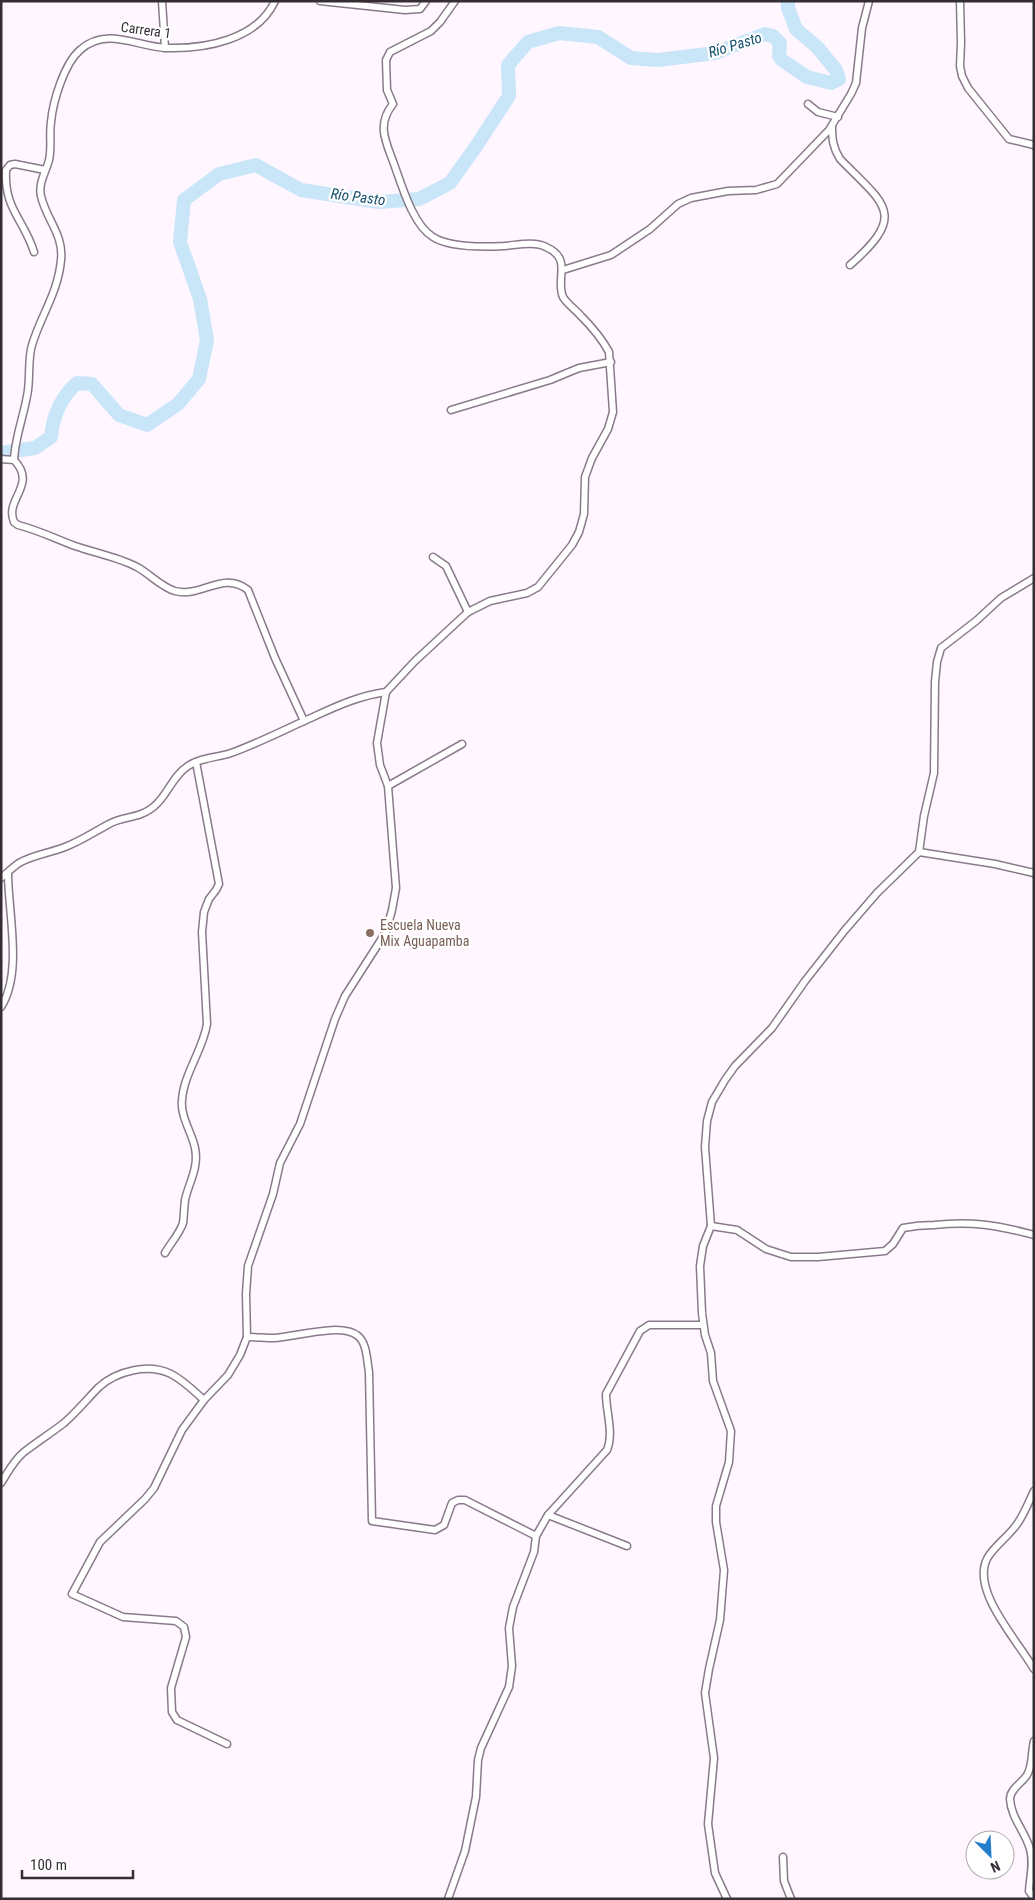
<svg xmlns="http://www.w3.org/2000/svg" width="1035" height="1900" font-family="'Roboto Condensed',sans-serif">
	<rect width="100%" height="100%" fill="#fff6ff"/>
	<g fill="none" stroke-linecap="round" stroke-linejoin="round">
		<path stroke="#c9e6f8" stroke-width="14" d="M1 453 35 448 51 437C53 416 61 397 77 383L92 384 119 415 147 425 178 404 199 379 207 340 200 299 180 242 184 200 219 174 256 165 301 190 379 202 419 199 450 183 475 148 509 96 508 65 528 42 559 33 598 37 631 58 658 60 715 53 765 34 773 36 780 43 779 56 782 60 807 77 831 83 839 79 836 70 817 47 796 29 788 8V1"/>
		<g stroke="#887b89" stroke-width="9">
			<g id="minor">
				<polyline points="162,1 165,48"/>
				<polyline points="320,1 405,10 420,9 426,1"/>
				<polyline points="960,1 961,43 960,66 962,76 968,88 1009,139 1034,145"/>
				<polyline points="808,104 818,112 838,117"/>
				<path d="M832 126C832 139 833 148 840 159 885 205 908 214 850 265"/>
				<path d="M34 252C24 219 4 210 6 170L10 165 15 164 45 170"/>
				<polyline points="563,270 611,255 650,229 678,204 691,198 728,191 756,190 777,184 829,130 851,94 856,83 862,28 869,1"/>
				<polyline points="451,410 550,380 579,368 611,362"/>
				<path d="M1 459 14 460C38 485 4 499 14 522L18 525C38 530 56 539 75 546 95 553 118 557 137 567 150 574 161 587 175 591 202 598 223 570 248 590L275 658 304 721"/>
				<path d="M14 460C15 436 25 413 28 390 30 375 28 358 32 345 41 315 58 293 61 260 64 235 46 219 41 196 38 183 46 172 49 160 52 147 49 135 51 122 53 101 64 64 80 50 107 26 137 47 167 48 205 49 257 40 275 1"/>
				<polyline points="433,557 446,566 468,612"/>
				<polyline points="388,786 462,744"/>
				<polyline points="919,852 995,864 1034,873"/>
				<path d="M1 878C7 873 13 867 19 863 33 855 50 853 65 847 81 841 94 832 109 824 119 818 131 818 141 814 166 805 169 778 188 766 201 757 217 758 231 753 256 744 280 732 304 721 331 709 356 696 386 692"/>
				<path d="M1 1007C23 973 8 912 8 873"/>
				<path d="M711 1226 737 1230 766 1249 791 1257H818L885 1251 893 1244 903 1228C913 1226 924 1225 934 1225 972 1221 997 1225 1034 1235"/>
				<path d="M165 1253C170 1244 180 1233 183 1223 184 1216 184 1208 185 1200 189 1182 199 1168 195 1148 192 1133 180 1116 182 1100 184 1073 203 1050 207 1024L202 932 204 912 209 899 216 890 219 884 196 762"/>
				<path d="M247 1337C256 1337 265 1338 274 1338 295 1337 342 1322 358 1336 367 1343 367 1361 369 1372L372 1521 435 1530 444 1525 452 1503 458 1500H465L536 1536"/>
				<path d="M1 1483C8 1472 14 1460 24 1452 37 1442 51 1433 64 1423 77 1412 87 1399 99 1387 117 1371 148 1363 171 1374 183 1380 194 1391 204 1400"/>
				<path d="M1034 1491C1028 1503 1023 1518 1014 1528 1006 1538 995 1546 988 1557 969 1589 1018 1641 1034 1669"/>
				<polyline points="548,1515 627,1546"/>
				<path d="M1034 1741C1031 1753 1033 1765 1027 1775 1022 1783 1010 1789 1010 1799 1011 1818 1025 1831 1030 1849 1034 1863 1030 1876 1029 1891L1034 1898"/>
				<path d="M227 1744 177 1720 172 1712 171 1688 186 1637 184 1627 176 1621 123 1617 72 1594 100 1542 145 1499 154 1488 182 1430 204 1400 228 1375 240 1355 247 1337 246 1294 248 1266 273 1194 280 1163 300 1124 335 1019 345 996 386 932 392 910 396 888 388 786 380 765 377 743 386 692 415 661 468 612 490 601 527 593 538 587 572 545 579 532 584 514 585 477 592 458 608 429 613 412 609 352C602 339 592 327 581 316 576 310 567 304 563 297 555 278 573 259 546 247 535 241 517 245 504 246 485 247 450 248 433 237 413 225 402 186 394 164 386 142 376 125 393 104L387 90 386 60 390 52 431 31 440 22 455 1"/>
				<polyline points="783,1857 784,1881 791,1899"/>
				<path d="M448 1899 465 1851 476 1797 478 1760 481 1748 509 1687 512 1666 509 1628 513 1607 534 1552 536 1536 548 1515 607 1450C614 1433 606 1412 606 1394L640 1331 649 1325H703"/>
				<polyline points="727,1899 715,1873 708,1824 714,1758 705,1693 709,1669 720,1620 724,1570 716,1522 716,1506 729,1462 731,1431 713,1381 711,1353 705,1335 702,1313 700,1266 703,1246 711,1226 705,1147 707,1121 712,1102 725,1080 735,1066 772,1028 805,981 845,930 877,893 919,852 924,816 934,773 935,682 937,662 941,648 976,621 1001,598 1034,578"/>
			</g>
		</g>
		<use href="#minor" stroke="#fff" stroke-width="6"/>
	</g>
	<circle fill="#8d6e63" stroke="#fff" stroke-width="2" cx="370" cy="933" r="5"/>
	<g text-anchor="middle" stroke-width="4.5" stroke-linejoin="round" paint-order="stroke">
		<g font-size="14" fill="#342e34" stroke="#fff">
			<text transform="translate(146 30) rotate(8)" y="5">Carrera 1</text>
		</g>
		<g font-size="14" fill="#785e54" stroke="#fff" text-anchor="start">
			<text x="380" y="930">Escuela Nueva<tspan x="380" dy="16">Mix Aguapamba</tspan></text>
		</g>
		<g font-size="15" font-style="italic" fill="#16516f" stroke="#fff">
			<text transform="translate(735 45) rotate(-17)" y="5">Río Pasto</text>
			<text transform="translate(358 197) rotate(7)" y="5">Río Pasto</text>
		</g>
	</g>
	<rect width="1035" height="1900" fill="none" stroke="#342e34" stroke-width="5"/>
	<g transform="translate(990 1855) rotate(156)"><circle r="24" fill="#ffffff" stroke="#aeabae"/>
	<path d="M0-4L9 19L0 12L-9 19Z" fill="#237fcc"/>
	<text y="-8" font-size="14" font-weight="bold" text-anchor="middle" fill="#342e34">N</text>
	</g>
	<path d="M22 1870v8h111v-8" fill="none" stroke="#342e34" stroke-width="2.5"/>
	<text x="30" y="1870" font-size="15" fill="#342e34" stroke="#ffffff" stroke-width="4" paint-order="stroke">100 m</text>
</svg>
